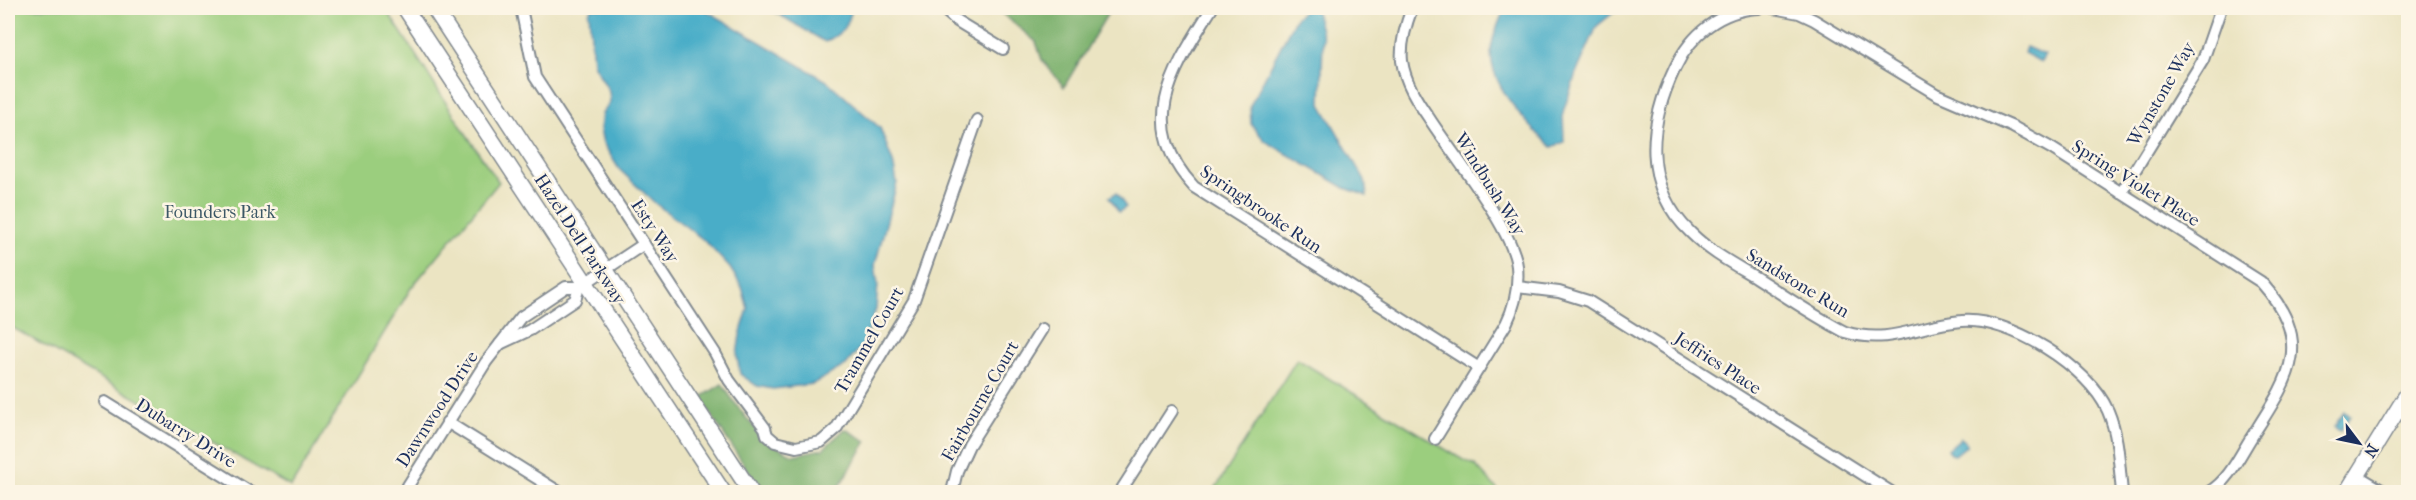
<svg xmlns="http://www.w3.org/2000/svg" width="2416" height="500" font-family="'IM FELL French Canon',serif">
	<rect width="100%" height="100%" fill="#fcf5e5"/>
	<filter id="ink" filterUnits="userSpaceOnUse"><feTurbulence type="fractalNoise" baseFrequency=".0167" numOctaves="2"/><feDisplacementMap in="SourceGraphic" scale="12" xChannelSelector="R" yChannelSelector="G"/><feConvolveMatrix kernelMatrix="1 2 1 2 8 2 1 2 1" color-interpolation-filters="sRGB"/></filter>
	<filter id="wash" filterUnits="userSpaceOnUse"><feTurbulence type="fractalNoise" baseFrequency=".008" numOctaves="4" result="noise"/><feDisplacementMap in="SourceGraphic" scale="24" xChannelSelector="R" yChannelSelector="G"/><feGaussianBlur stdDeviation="1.35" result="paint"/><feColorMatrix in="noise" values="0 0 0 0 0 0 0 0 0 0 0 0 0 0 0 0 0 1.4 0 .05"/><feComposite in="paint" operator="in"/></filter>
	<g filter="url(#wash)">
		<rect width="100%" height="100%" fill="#ebe4c2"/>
		<g fill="#9bce7e" stroke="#5b7e6e" stroke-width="1.5">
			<path d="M8 8H385C424 65 458 126 499 182L411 288 291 487 8 325Z"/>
			<polygon points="1297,359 1458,457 1475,465 1500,492 1213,492"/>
		</g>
		<g fill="#7cb16d" stroke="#4c7066" stroke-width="1.5">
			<polygon points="1000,8 1111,8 1064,87 1042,60 1036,42 1003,14"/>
			<path d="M722 384C741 413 760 440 793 455L823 449 845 429 867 441 836 492H762L700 398Z"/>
		</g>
		<g fill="#49adc8" stroke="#326e93" stroke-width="1.5">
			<polygon points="592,8 702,8 827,81 880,128 893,162 897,183 875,265 878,284 876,309 863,344 846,365 813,384 773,389 757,386 740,374 737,355 740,335 748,309 742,287 730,268 705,241 656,204 619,169 603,143 600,129 602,114 610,102 609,91 593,64 589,12"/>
			<path d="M768 8H852C849 26 841 34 825 42Z"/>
			<polygon points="1308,8 1315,8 1323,38 1321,104 1365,181 1367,196 1345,188 1265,141 1251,124 1250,106 1296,17"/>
			<path d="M1505 8H1619L1597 26 1576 74 1563 112 1564 142 1552 147C1528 125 1494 91 1491 56 1490 41 1499 22 1505 8Z"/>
			<polygon points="2026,47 2045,55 2041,62 2024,53"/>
			<polygon points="1116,193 1126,207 1119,212 1109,197"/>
			<polygon points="2344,412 2350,416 2340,431 2334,427"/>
			<polygon points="1961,438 1966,442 1966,446 1955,455 1951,454 1948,449"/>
		</g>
	</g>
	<g filter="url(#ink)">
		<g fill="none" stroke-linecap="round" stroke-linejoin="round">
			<g stroke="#838a90" stroke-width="14">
				<g id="street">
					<polyline points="521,8 535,77 715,353 729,380 765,428 767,435 775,442 796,447 821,442 836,429 914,300 977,120"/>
					<polyline points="942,8 957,21 1003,49"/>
					<path d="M1212 8C1174 69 1135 123 1194 187L1479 368"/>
					<path d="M1412 8C1406 24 1400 43 1402 61 1405 82 1417 101 1429 118 1452 154 1512 227 1517 266 1519 287 1515 306 1506 324L1435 439"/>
					<path d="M1759 8C1720 10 1691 34 1675 68 1648 125 1642 186 1691 233 1709 251 1733 264 1755 277 1785 296 1814 316 1845 332 1892 346 1918 324 1962 321 2010 317 2089 367 2108 411 2119 437 2119 465 2122 492"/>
					<path d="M1773 8 1799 13 1814 20 1936 94 2013 127 2051 148 2261 282C2316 344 2289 378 2251 438 2239 457 2229 480 2209 492"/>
					<polyline points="2121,193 2203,60 2221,8"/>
					<polyline points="1517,287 1559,292 1588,301 1891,492"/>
					<polyline points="500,344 530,330 575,300 579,287"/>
					<polyline points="105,402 250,492"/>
					<polyline points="447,422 559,492"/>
					<polyline points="2358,476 2385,492"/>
					<polyline points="404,492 486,362 521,317 566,287 579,287 644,244"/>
					<polyline points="952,492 957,471 969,445 1042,329"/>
					<polyline points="1120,492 1172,411"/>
				</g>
			</g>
			<g stroke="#838a90" stroke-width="18">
				<g id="secondary">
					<polyline points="405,8 723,492"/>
					<polyline points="434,8 751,492"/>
					<polyline points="2347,492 2408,393"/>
				</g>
			</g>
			<use href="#street" stroke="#fff" stroke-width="10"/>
			<use href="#secondary" stroke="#fff" stroke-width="15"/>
		</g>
	</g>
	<g text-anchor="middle" stroke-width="5" stroke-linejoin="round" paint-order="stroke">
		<g font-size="18" fill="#1b2f5e" stroke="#fcf5e5">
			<text transform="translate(2161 94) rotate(-60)" y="6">Wynstone Way</text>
			<text transform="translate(2136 183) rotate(32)" y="6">Spring Violet Place</text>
			<text transform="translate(1490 184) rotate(58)" y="6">Windbush Way</text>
			<text transform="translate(1261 209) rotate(34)" y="6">Springbrooke Run</text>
			<text transform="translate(655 231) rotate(57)" y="6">Esty Way</text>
			<text transform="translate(580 239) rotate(57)" y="6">Hazel Dell Parkway</text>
			<text transform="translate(1798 283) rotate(31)" y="6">Sandstone Run</text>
			<text transform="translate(869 340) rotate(-60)" y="6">Trammel Court</text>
			<text transform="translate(1718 363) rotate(33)" y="6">Jeffries Place</text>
			<text transform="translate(980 401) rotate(-60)" y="6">Fairbourne Court</text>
			<text transform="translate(437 409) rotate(-57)" y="6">Dawnwood Drive</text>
			<text transform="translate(186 433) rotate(32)" y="6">Dubarry Drive</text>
		</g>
		<g font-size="18" fill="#3b5766" stroke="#fcf5e5">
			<text x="220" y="218">Founders Park</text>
		</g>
	</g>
	<rect width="2416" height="500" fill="none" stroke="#fcf5e5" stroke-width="30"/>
	<g transform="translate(2359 443) rotate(122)" stroke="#fcf5e5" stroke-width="4.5" paint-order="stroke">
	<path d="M0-4.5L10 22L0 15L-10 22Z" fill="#1b2f5e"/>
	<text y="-9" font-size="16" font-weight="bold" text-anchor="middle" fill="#1b2f5e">N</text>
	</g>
</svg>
